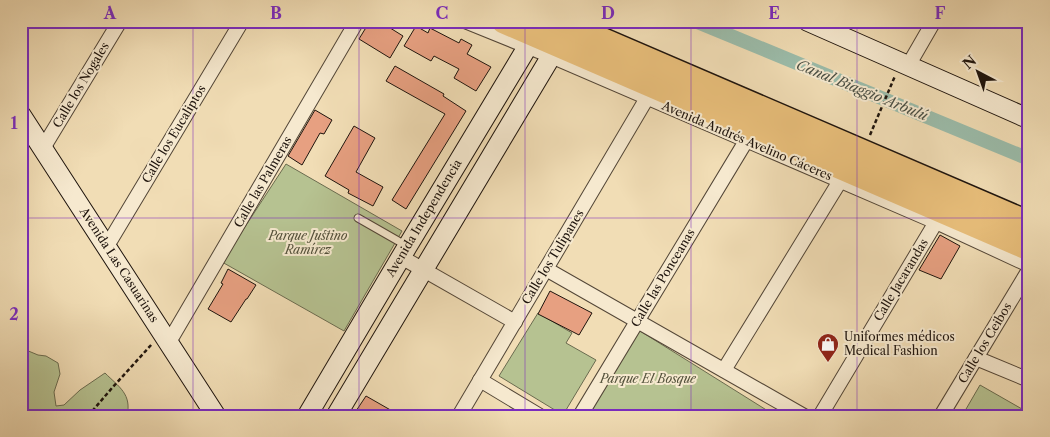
<svg xmlns="http://www.w3.org/2000/svg" width="1050" height="437" font-family="'Libre Caslon Text',serif">
	<rect width="100%" height="100%" fill="#f1ddb5"/>
	<filter id="stains"><feTurbulence type="fractalNoise" baseFrequency=".004" numOctaves="4"/><feColorMatrix values="0 0 0 0 .2 0 0 0 0 .09 0 0 0 0 .02 0 0 0 .5 -.17"/></filter>
	<radialGradient id="worn" r=".72"><stop offset=".6" stop-color="#630" stop-opacity="0"/><stop offset="1" stop-color="#630" stop-opacity=".3"/></radialGradient>
	<g fill="#b6c291" stroke="#6a6b4f">
		<polygon points="286,164 402,231 344,331 222,262"/>
		<polygon points="538,313 572,333 566,343 596,360 563,415 499,376"/>
		<polygon points="637,329 776,416 582,416"/>
		<path d="M21 342 26 350 38 355 46 356 58 363 60 374 54 392 56 406 64 405 80 390 105 373C119 387 132 394 127 416H21Z"/>
		<polygon points="980,385 1029,413 1029,416 962,416"/>
	</g>
	<g fill="none" stroke-linecap="round" stroke-linejoin="round">
		<polyline stroke="#9bbcaa" stroke-width="14" points="695,21 1029,159"/>
	</g>
	<g fill="#e7a081" stroke="#1e140d">
		<polygon points="370,21 379,21 403,36 390,58 359,39"/>
		<polygon points="416,26 428,33 430,28 459,43 461,39 472,45 467,54 491,67 476,91 454,78 459,69 434,56 431,61 404,46"/>
		<polygon points="395,66 444,94 443,96 466,111 406,209 392,200 445,114 386,81"/>
		<polygon points="315,110 332,120 324,134 320,133 302,165 288,156"/>
		<polygon points="354,126 375,138 356,172 383,187 373,206 348,193 349,190 325,176"/>
		<polygon points="940,235 960,246 941,279 919,270"/>
		<polygon points="228,269 256,285 247,299 246,299 231,322 208,309 223,284 221,283"/>
		<polygon points="550,291 592,313 579,335 538,314"/>
		<polygon points="366,396 401,416 365,416 356,411"/>
	</g>
	<g fill="none" stroke-linecap="round" stroke-linejoin="round">
		<g stroke="#534637" stroke-width="9">
			<polyline id="lane" points="358,218 407,246"/>
		</g>
		<g stroke="#534637" stroke-width="16">
			<g id="street">
				<polyline points="465,21 551,56 936,222 1029,265"/>
				<polyline points="908,66 934,21"/>
				<polyline points="43,148 120,21"/>
				<polyline points="107,246 242,21"/>
				<polyline points="401,257 515,322"/>
				<polyline points="546,269 804,416"/>
				<polyline points="169,342 357,21"/>
				<polyline points="976,358 1029,380"/>
				<polyline points="724,370 840,181"/>
				<polyline points="480,380 540,416"/>
				<polyline points="459,416 647,98"/>
				<polyline points="580,416 746,141"/>
				<polyline points="820,416 936,222"/>
				<polyline points="941,416 1029,270"/>
			</g>
		</g>
		<g stroke="#1e140d" stroke-width="21">
			<g id="secondary">
				<polyline points="807,21 1029,119"/>
				<polyline points="21,115 216,416"/>
				<polyline points="307,416 407,247 543,21"/>
				<polyline points="336,416 565,33"/>
			</g>
		</g>
		<g stroke="#1e140d" stroke-width="28">
			<g id="highway">
				<polyline points="504,21 1029,248"/>
				<polyline points="557,21 1029,224"/>
			</g>
		</g>
		<g stroke="#1e140d" stroke-width="2.5" stroke-dasharray="4 2.5" stroke-linecap="butt">
			<polyline points="870,135 895,76"/>
			<polyline points="88,416 112,388 152,344"/>
		</g>
		<use href="#lane" stroke="#f6e9cf" stroke-width="7"/>
		<use href="#street" stroke="#f6e9cf" stroke-width="14"/>
		<use href="#secondary" stroke="#f6e9cf" stroke-width="19"/>
		<use href="#highway" stroke="#e8be7a" stroke-width="25"/>
	</g>
	<path fill="none" stroke="#7b2cbf" stroke-width="1" stroke-opacity="0.55" d="M193 21V416M359 21V416M525 21V416M691 21V416M857 21V416M21 218H1029"/>
	<defs>
		<g id="shop-pin" transform="scale(1.125)"><path d="M0 17L-7.5 6A9.5 9.5 0 1 1 7.5 6Z" fill="#8f2418" stroke="#f6e9cf"/><path d="M-5-2.5h2.3a2.7 3.5 0 0 1 5.4 0H5L5.5 6h-11ZM-1.5-2.5h3a1.5 2.3 0 0 0-3 0Z" fill="#fff"/></g>
	</defs>
	<g fill-rule="evenodd">
		<use href="#shop-pin" x="828" y="344"/>
	</g>
	<g text-anchor="middle" stroke-width="4" stroke-linejoin="round" paint-order="stroke">
		<g font-size="12" fill="#1e140d" stroke="#f6e9cf">
			<text transform="translate(81 85) rotate(-59)" y="4">Calle los Nogales</text>
			<text transform="translate(174 134) rotate(-59)" y="4">Calle los Eucaliptos</text>
			<text transform="translate(747 141) rotate(23)" y="4">Avenida Andrés Avelino Cáceres</text>
			<text transform="translate(263 182) rotate(-60)" y="4">Calle las Palmeras</text>
			<text transform="translate(424 218) rotate(-59)" y="4">Avenida Independencia</text>
			<text transform="translate(553 257) rotate(-59)" y="4">Calle los Tulipanes</text>
			<text transform="translate(119 265) rotate(57)" y="4">Avenida Las Casuarinas</text>
			<text transform="translate(663 278) rotate(-59)" y="4">Calle las Ponceanas</text>
			<text transform="translate(901 280) rotate(-59)" y="4">Calle Jacarandas</text>
			<text transform="translate(985 343) rotate(-59)" y="4">Calle los Ceibos</text>
		</g>
		<g font-size="12" font-style="italic" fill="#53513b" stroke="#f6e9cf">
			<text x="308" y="240">Parque Justino<tspan x="308" dy="14">Ramírez</tspan></text>
			<text x="648" y="383">Parque El Bosque</text>
		</g>
		<g font-size="12" fill="#1e140d" stroke="#f6e9cf" text-anchor="start">
			<text x="844" y="341">Uniformes médicos<tspan x="844" dy="14">Medical Fashion</tspan></text>
		</g>
		<g font-size="14" font-style="italic" fill="#4a4f44" stroke="#f6e9cf">
			<text transform="translate(862 90) rotate(22)" y="5">Canal Biaggio Arbulú</text>
		</g>
	</g>
	<rect width="1050" height="437" fill="none" stroke="#f1ddb5" stroke-width="55"/>
	<g transform="translate(978 72) rotate(319)" stroke="#f6e9cf" stroke-width="4" paint-order="stroke">
	<path d="M0-4L9 19L0 12L-9 19Z" fill="#1e140d"/>
	<text y="-8" font-size="14" font-weight="bold" text-anchor="middle" fill="#1e140d">N</text>
	</g>
	<rect x="28" y="28" width="994" height="382" fill="none" stroke="#7b2cbf" stroke-width="2"/>
	<g font-size="16" text-anchor="middle" font-weight="bold" fill="#7b2cbf">
		<text x="110" y="19">A</text>
		<text x="276" y="19">B</text>
		<text x="442" y="19">C</text>
		<text x="608" y="19">D</text>
		<text x="774" y="19">E</text>
		<text x="940" y="19">F</text>
		<text x="14" y="129">1</text>
		<text x="14" y="320">2</text>
	</g>
	<rect width="100%" height="100%" filter="url(#stains)"/>
	<rect width="100%" height="100%" fill="url(#worn)"/>
</svg>
